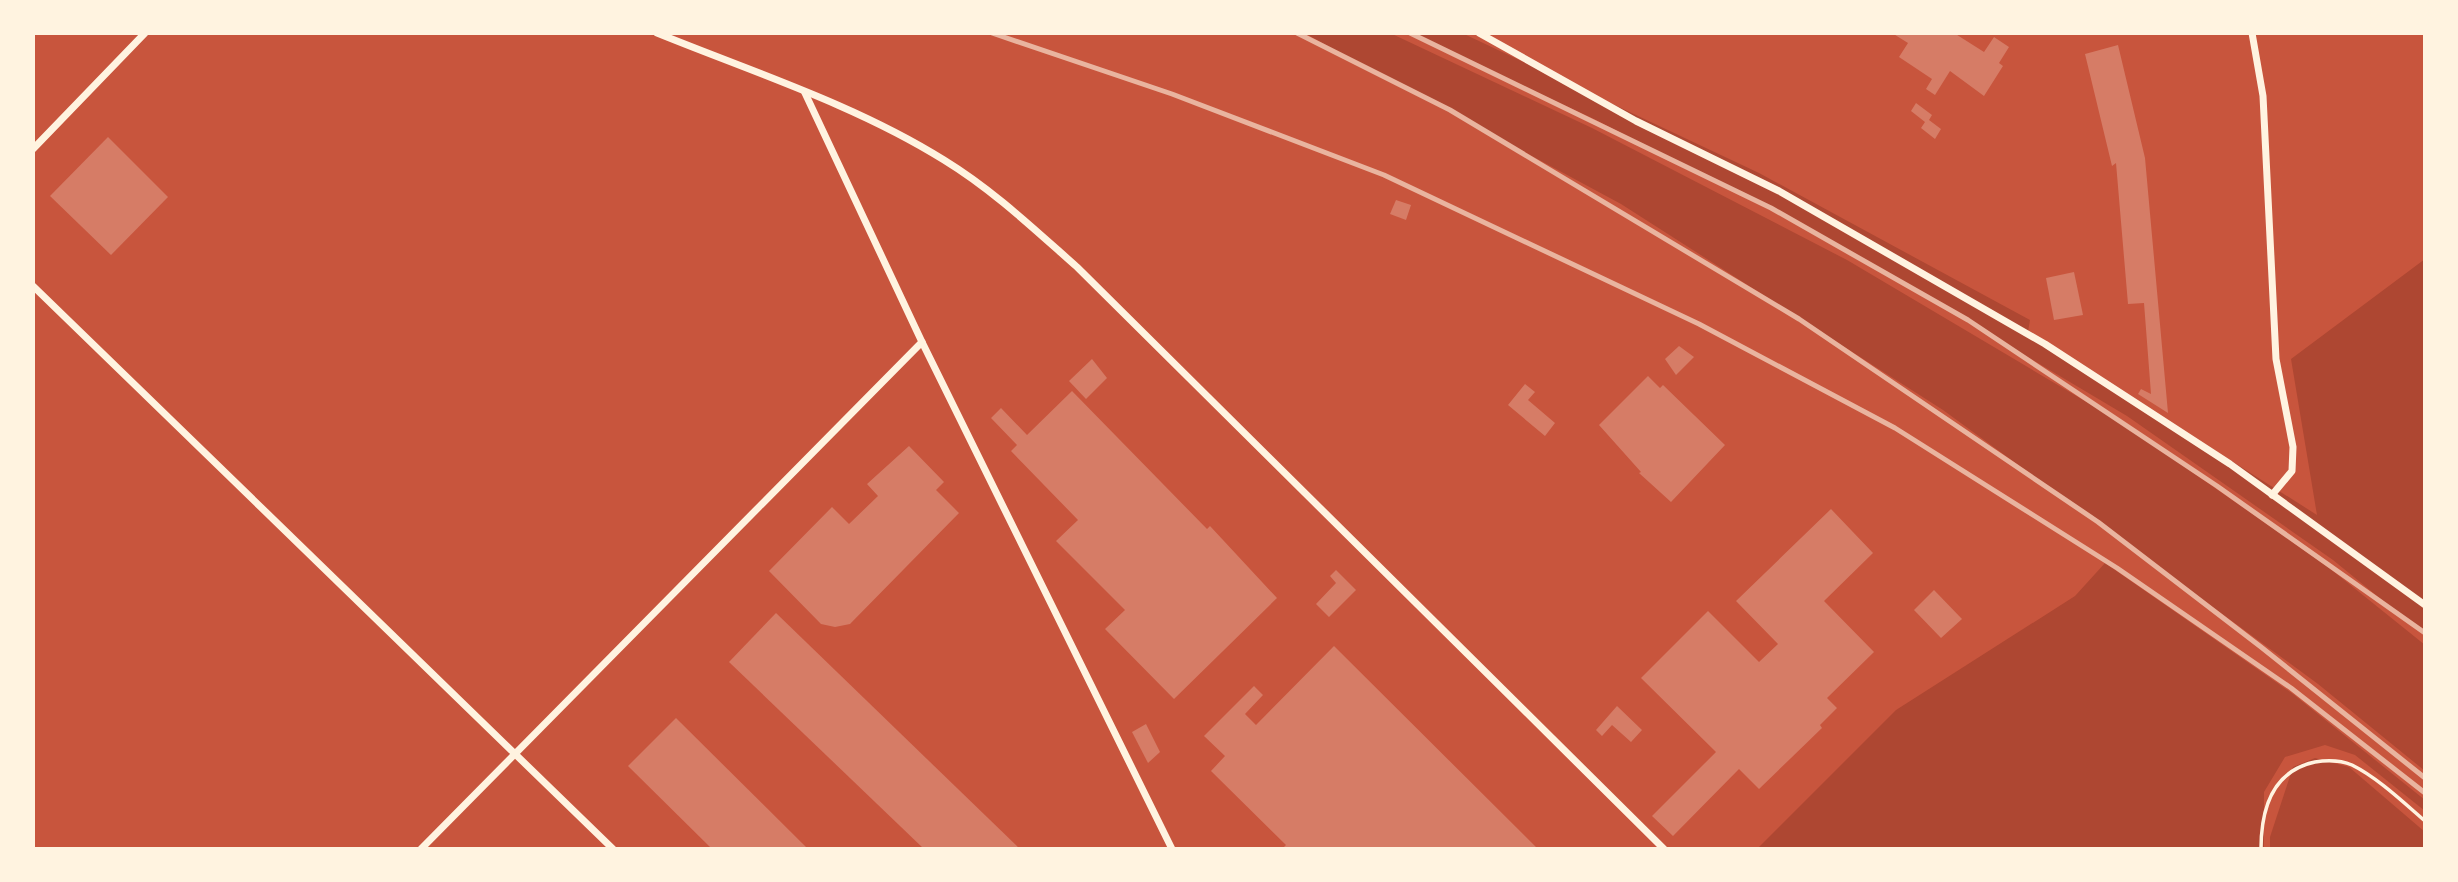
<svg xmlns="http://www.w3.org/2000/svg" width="2458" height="882" font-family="Karla,sans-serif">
	<rect width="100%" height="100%" fill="#c8553d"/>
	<g fill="#ae4732">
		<polygon points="1304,33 1390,33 1592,128 1847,260 2122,423 2328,567 2425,645 2425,771 2318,684 1943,410 1621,204"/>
		<polygon points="1410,33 1462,33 1759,173 2030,320 2028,332 2317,515 2291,359 2425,259 2425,635 2333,560 2127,416 1851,252 1596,120"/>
		<polygon points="2105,563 2293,694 2425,800 2425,811 2355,755 2325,745 2285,757 2264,792 2264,849 1757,849 1896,710 2075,596"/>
		<polygon points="2315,758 2349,767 2425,832 2425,849 2270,849 2270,837 2293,767"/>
	</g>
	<g fill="#d67c66">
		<polygon points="1892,33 1954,33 1984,52 1994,37 2009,47 1999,63 2003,66 1984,96 1950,71 1935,95 1926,89 1932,79 1899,57 1908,43"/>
		<polygon points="2118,45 2145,158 2168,413 2138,394 2141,389 2151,394 2144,303 2128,304 2116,163 2112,166 2085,54"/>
		<polygon points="1916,103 1932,115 1929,120 1941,129 1935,139 1921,128 1925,122 1911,111"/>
		<polygon points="108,137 168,197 111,255 50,196"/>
		<polygon points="1396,200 1411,205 1406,220 1390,214"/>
		<polygon points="2074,272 2083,315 2054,320 2046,278"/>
		<polygon points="1679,346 1694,357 1676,375 1665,359"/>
		<polygon points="1092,359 1107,378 1086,399 1069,381"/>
		<polygon points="1648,376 1660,388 1663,385 1725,445 1671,502 1639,473 1641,472 1599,425"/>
		<polygon points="1525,384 1535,392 1528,400 1555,423 1545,436 1508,405"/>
		<polygon points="1072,391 1207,529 1210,526 1277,598 1174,699 1105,629 1125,610 1056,541 1078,520 1011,451 1017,445 991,418 1001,408 1027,435"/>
		<polygon points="909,446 944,482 936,490 959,513 850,624 835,627 821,624 769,571 832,507 849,524 878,496 867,484"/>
		<polygon points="1831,509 1873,553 1824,601 1874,652 1827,698 1837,708 1820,725 1822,728 1759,789 1739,769 1673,836 1652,816 1716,752 1641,678 1708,611 1759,662 1778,644 1736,601"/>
		<polygon points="1336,570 1356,590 1329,617 1316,604 1336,583 1330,576"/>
		<polygon points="1934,590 1962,619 1941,638 1914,610"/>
		<polygon points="776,613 1020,849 924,849 729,662"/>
		<polygon points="1334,646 1538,849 1282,849 1286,845 1211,771 1225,756 1204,736 1254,686 1263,695 1245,714 1256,725"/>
		<polygon points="1617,706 1642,730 1631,742 1612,725 1602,736 1596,730"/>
		<polygon points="676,718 808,849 712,849 628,766"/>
		<polygon points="1146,724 1160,752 1148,763 1132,732"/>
	</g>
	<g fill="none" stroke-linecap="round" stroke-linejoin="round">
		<path stroke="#fff3e0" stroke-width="3.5" d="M2261 849C2261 810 2272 771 2315 762 2327 760 2340 760 2352 765 2378 778 2403 802 2425 821"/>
		<g stroke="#fff3e0" stroke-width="7">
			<path d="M657 33C753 72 856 105 944 160 993 190 1034 229 1077 267L1664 849"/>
			<polyline points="1479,33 1636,121 1779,191 2045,344 2230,464 2425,605"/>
			<polyline points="2252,33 2263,96 2276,359 2293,447 2292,471 2272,495"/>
			<polyline points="805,93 922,342 1172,849"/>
			<polyline points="33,149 145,33"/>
			<polyline points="33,286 613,849"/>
			<polyline points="421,849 922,342"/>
		</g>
		<g stroke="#e9b49f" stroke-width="5">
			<polyline points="992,33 1172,94 1384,175 1699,324 1895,428 2117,568 2291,688 2425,793"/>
			<polyline points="1297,33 1450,110 1799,319 2098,522 2261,647 2425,778"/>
			<polyline points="1410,33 1771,208 1968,320 2217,486 2425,633"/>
		</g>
	</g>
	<rect width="2458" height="882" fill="none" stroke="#fff3e0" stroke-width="70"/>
</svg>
